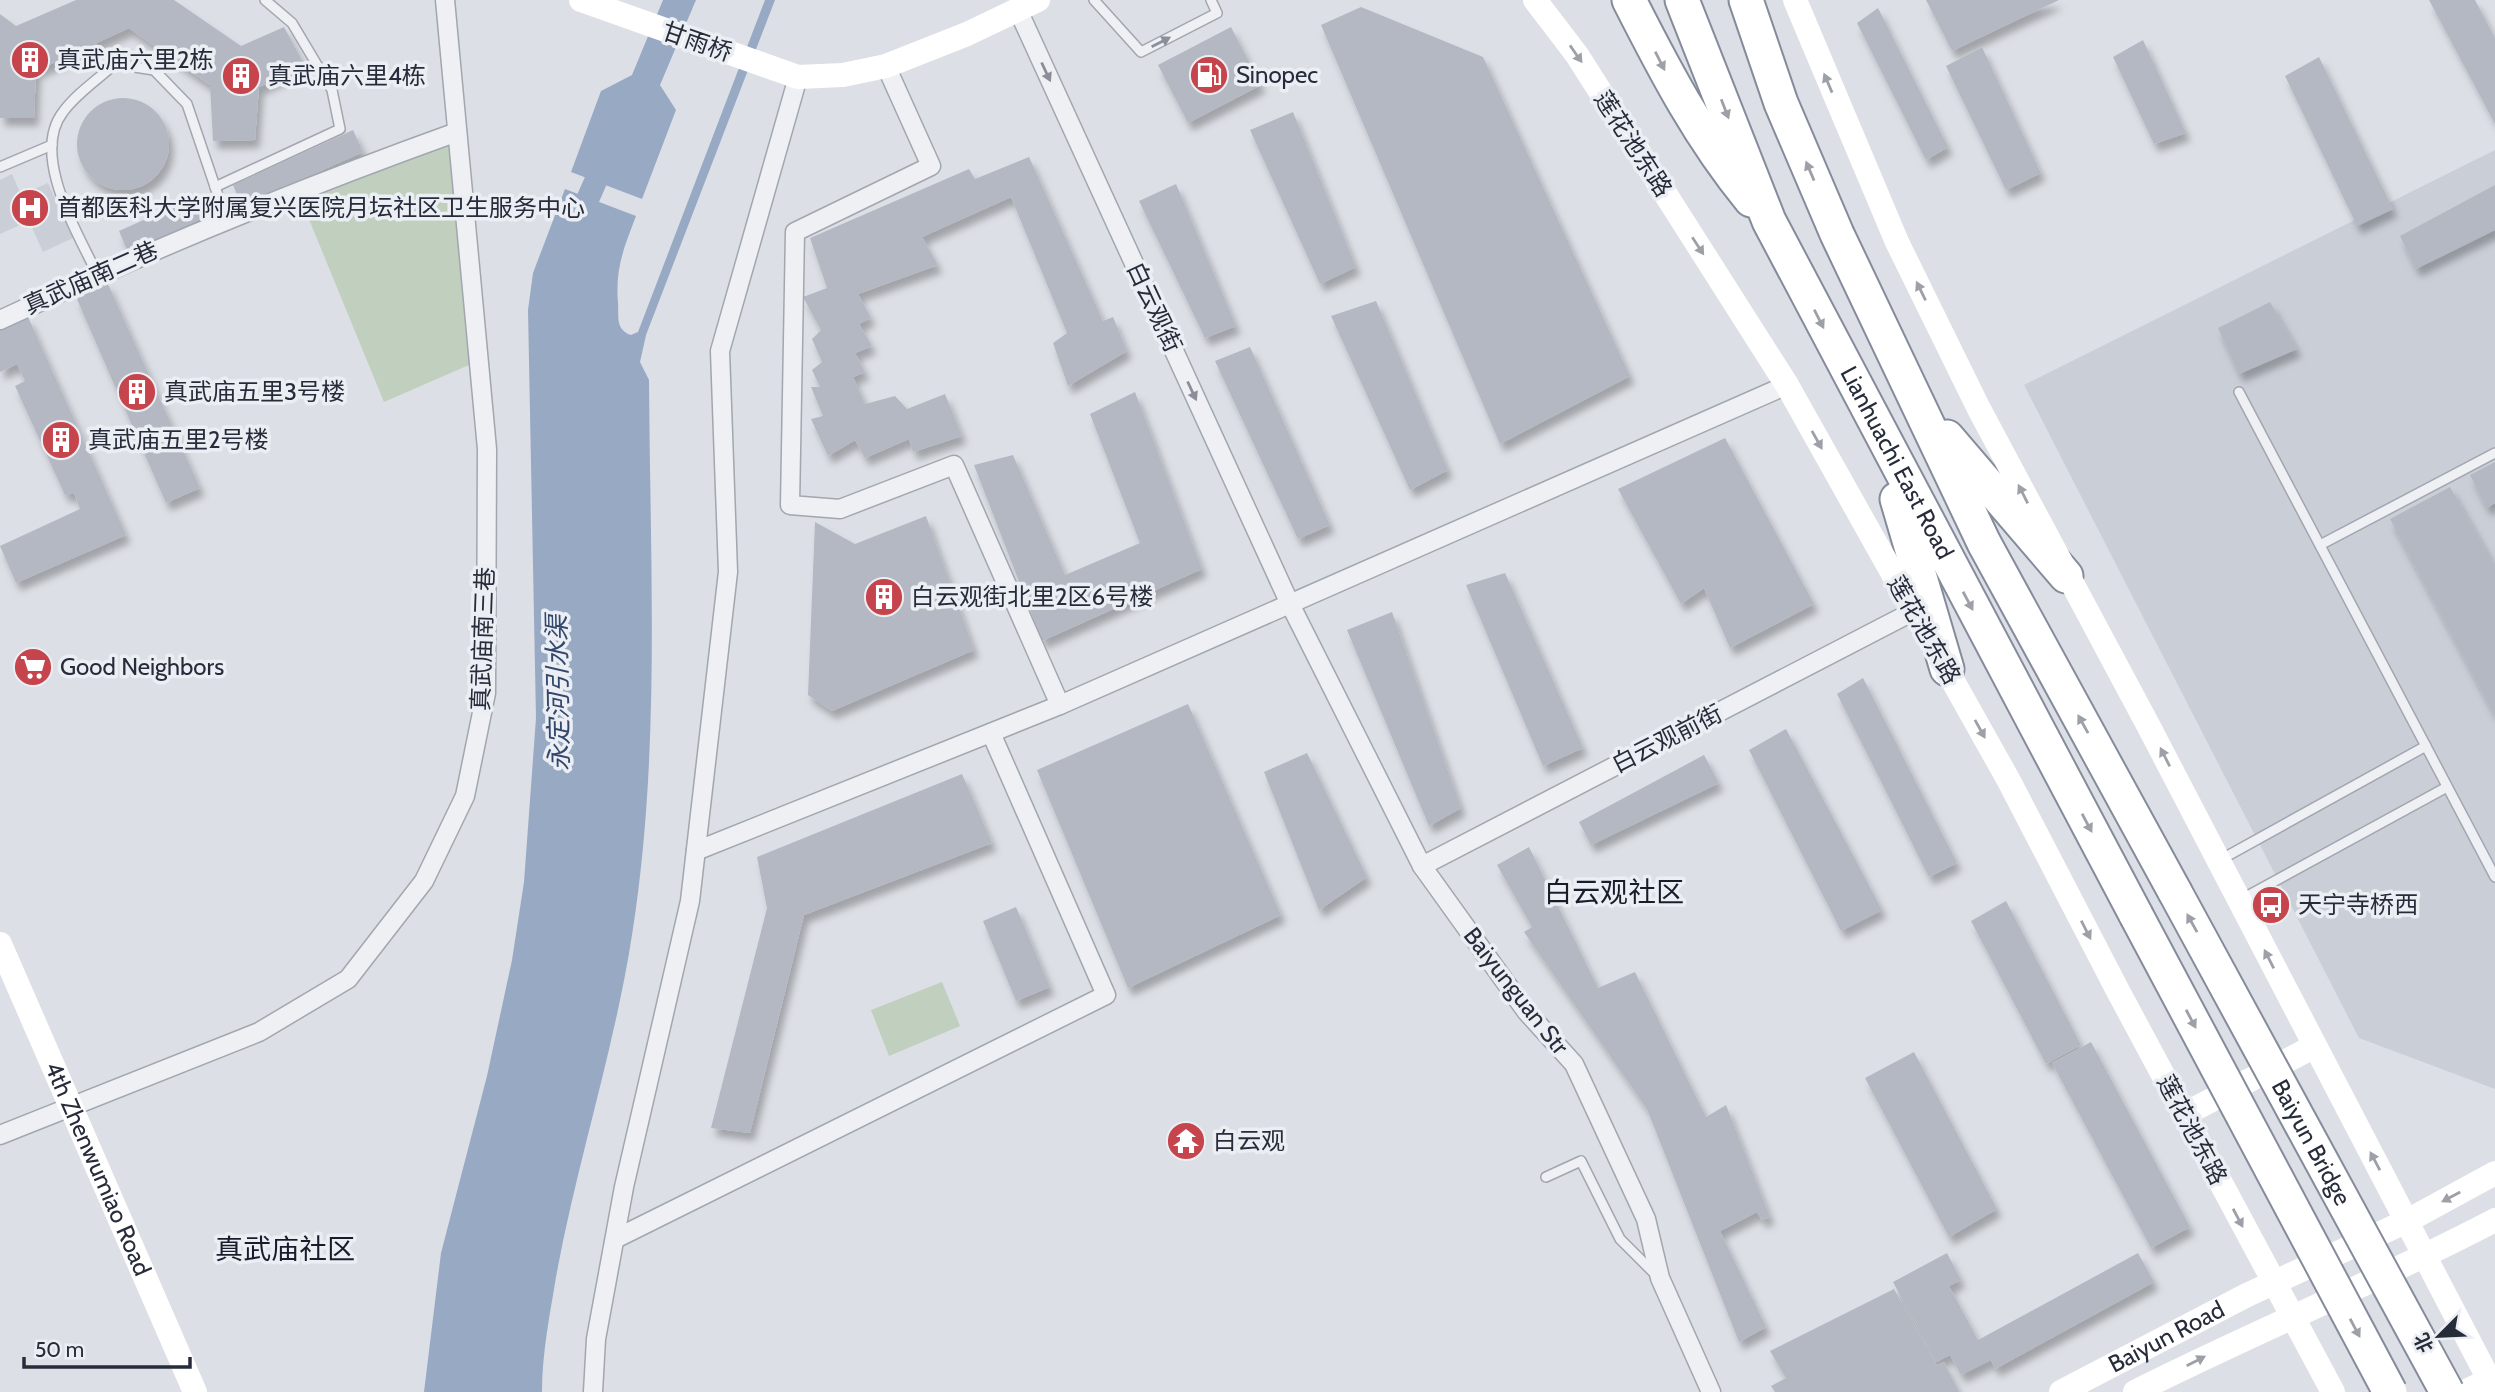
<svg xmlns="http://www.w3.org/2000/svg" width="2495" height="1392" font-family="Cabin,'Noto Sans SC',sans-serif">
	<defs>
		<filter id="shadow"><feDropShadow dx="4.5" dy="8" stdDeviation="3.5" flood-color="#0004"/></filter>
	</defs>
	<rect width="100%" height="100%" fill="#dcdfe5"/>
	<g fill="#caced7">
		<polygon points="2495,150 2495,1089 2359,1038 2024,385"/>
		<polygon points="12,174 21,195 48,183 73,238 43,252 29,221 0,234 0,180"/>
	</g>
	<g fill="#c0cfbe">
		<polygon points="457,132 478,361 384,402 297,190"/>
		<polygon points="942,982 960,1026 889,1056 871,1010"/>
	</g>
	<g fill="#98a9c4">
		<polygon points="663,0 696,0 660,85 676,110 642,199 571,172 601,91 632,75"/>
		<path d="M765 0H775L646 335 640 362 649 380C650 565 661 752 632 935 614 1051 577 1162 556 1277 550 1314 542 1353 542 1392H424L441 1253 487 1076 512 960 524 882 536 718 528 310 533 273 565 189 636 216C624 248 615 268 618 303 619 317 615 329 631 335L638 332Z"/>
	</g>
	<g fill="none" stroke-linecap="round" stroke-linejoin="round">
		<polyline stroke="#98a9c4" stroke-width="23" points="576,226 607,155"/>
	</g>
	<g fill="#b4b8c2" filter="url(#shadow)">
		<polygon points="76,0 174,0 241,46 284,27 305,66 259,87 255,140 213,141 210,85 129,28 36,71 34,118 0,118 0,14 16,26"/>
		<polygon points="1926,0 2059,0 1952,51"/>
		<polygon points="2429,0 2475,0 2495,38 2495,124"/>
		<polygon points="1361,7 1483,57 1630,376 1500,444 1321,25"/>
		<polygon points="1878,8 1948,147 1926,160 1857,23"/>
		<polygon points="1231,27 1261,85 1188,123 1158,65"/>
		<polygon points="2143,40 2186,133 2154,144 2113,57"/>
		<polygon points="1982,47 2041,173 2006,190 1946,66"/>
		<polygon points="2319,57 2393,209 2357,226 2285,76"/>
		<circle cx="123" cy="144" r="46"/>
		<polygon points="1293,112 1356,267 1320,284 1250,130"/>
		<polygon points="353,130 363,152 242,206 233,185"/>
		<polygon points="1029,157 1103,321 1113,317 1127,351 1068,386 1053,343 1067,333 1011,197 922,237 938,265 858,294 871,318 859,324 872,346 855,353 865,372 853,377 865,404 895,396 907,409 945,394 962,436 913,452 909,439 865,458 855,440 828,456 811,419 823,416 811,387 820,387 812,370 822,362 812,339 821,330 803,297 827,288 810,238 969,169 975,179"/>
		<polygon points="1176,184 1236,326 1205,338 1139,201"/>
		<polygon points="2495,185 2495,230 2416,269 2400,236"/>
		<polygon points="195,197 205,217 128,252 119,231"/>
		<polygon points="107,282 200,488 166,503 76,297"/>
		<polygon points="1376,301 1448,470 1410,490 1331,316"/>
		<polygon points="2270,302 2297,349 2239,374 2218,328"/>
		<polygon points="28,317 126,535 16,583 0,546 80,509 74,493 65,495 15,386 25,381 17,364 0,372 0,329"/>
		<polygon points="1250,347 1330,525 1298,539 1215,361"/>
		<polygon points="1135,392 1202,569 1042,641 974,465 1013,455 1065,575 1140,543 1090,414"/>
		<polygon points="1725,438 1814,604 1730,648 1704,588 1681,604 1618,489"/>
		<polygon points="2495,462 2495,503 2487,508 2470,475"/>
		<polygon points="2450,487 2495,567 2495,716 2390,519"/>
		<polygon points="926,516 974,650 832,711 808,695 815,522 855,544"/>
		<polygon points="1505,573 1583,748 1543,766 1466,585"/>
		<polygon points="1392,612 1461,808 1429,826 1347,630"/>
		<polygon points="1863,678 1957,863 1929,877 1837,694"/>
		<polygon points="1188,704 1281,915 1128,988 1037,770"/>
		<polygon points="1786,729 1882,910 1841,931 1749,750"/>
		<polygon points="1307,753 1367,877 1319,910 1264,772"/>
		<polygon points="1704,755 1719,783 1591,845 1579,822"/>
		<polygon points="962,774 992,843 804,915 750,1133 711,1128 767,908 757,857"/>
		<polygon points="1529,847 1598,988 1635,972 1706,1117 1726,1105 1770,1217 1762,1220 1757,1212 1720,1231 1766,1327 1739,1342 1647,1109 1524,932 1532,927 1497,865"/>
		<polygon points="2006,901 2081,1045 2046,1064 1971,921"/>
		<polygon points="1016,907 1050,987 1016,1001 983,921"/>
		<polygon points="2091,1042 2190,1227 2151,1248 2052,1063"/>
		<polygon points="1914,1052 1997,1209 1949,1237 1865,1078"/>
		<polygon points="1947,1253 1961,1280 1949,1286 1978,1340 2138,1253 2154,1282 1995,1369 1991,1360 1961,1375 1950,1355 1936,1362 1893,1282"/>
		<polygon points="1894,1289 1937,1366 1944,1362 1959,1392 1775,1392 1771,1386 1786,1378 1770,1351"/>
	</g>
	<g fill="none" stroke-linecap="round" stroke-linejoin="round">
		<g stroke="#a2a6af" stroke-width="12">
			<g id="lane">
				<polyline points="1094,0 1141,52 1217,13 1211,0"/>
				<polyline points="0,167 52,145"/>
				<polyline points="215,187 340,129 332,90 292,23 265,0"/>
				<path d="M97 274C78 233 30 155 63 112 76 94 98 79 115 64L154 70 187 104 226 219"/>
				<polyline points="2239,392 2495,877"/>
				<polyline points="2320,545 2495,453"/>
				<polyline points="2220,860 2426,746"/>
				<polyline points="2240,900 2447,787"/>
				<polyline points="1546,1177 1581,1161 1620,1239 1656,1275"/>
			</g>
		</g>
		<g stroke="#a2a6af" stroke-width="21">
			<g id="street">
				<polyline points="1018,10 1290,604 1422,866 1526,1011 1574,1064 1646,1219 1660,1278 1711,1392"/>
				<polyline points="886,66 931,166 795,232 790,505 840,509 954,465 1060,705"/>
				<path d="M0 320C150 250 301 188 457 132"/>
				<polyline points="696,851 1060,705 1787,385"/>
				<polyline points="1422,866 1912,612"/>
				<polyline points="0,1135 259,1032 348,979 424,881 465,796 486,693 487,449 445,0"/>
				<polyline points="615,1239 1106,995 991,733"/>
				<polyline points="593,1392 596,1339 624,1187 690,901 728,572 720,351 798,77"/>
			</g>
		</g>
		<g stroke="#848b9b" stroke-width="37">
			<g id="highway">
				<path d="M1629 0C1665 71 1700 138 1751 200"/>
				<path id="s3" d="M1682 0 1769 221 2136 915"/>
				<polyline points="1746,0 1781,103 1837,234 1984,543 2175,892"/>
				<polyline points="1947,437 2066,576"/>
				<polyline points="1897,499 1947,669"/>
			</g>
		</g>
		<use href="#lane" stroke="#eef0f4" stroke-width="9"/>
		<use href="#street" stroke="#eef0f4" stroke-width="18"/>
		<g stroke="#fff" stroke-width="24">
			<polyline points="581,0 798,77 843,75 886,66 967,34 1038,0"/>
			<polyline points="1535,0 1577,55 1787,385 2009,781 2118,991 2333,1392"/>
			<polyline points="1795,0 1897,242 1979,409 2148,725 2495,1391"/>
			<path id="s1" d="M0 944 195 1392"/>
			<polyline points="2183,1115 2313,1047"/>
			<path id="s2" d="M2061 1392 2247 1295 2407 1221 2495 1173"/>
			<path d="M2135 1392C2254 1332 2377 1282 2495 1220"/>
			<polyline points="2464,1392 2489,1380"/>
		</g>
		<use href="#highway" stroke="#fff" stroke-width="33"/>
		<g stroke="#848b9b" stroke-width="37" stroke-linecap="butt">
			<g id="highway-bridge">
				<path id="s4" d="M2175 892 2447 1392"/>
				<polyline points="2136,915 2390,1392"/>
			</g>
		</g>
		<use href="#highway-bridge" stroke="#fff" stroke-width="33"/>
	</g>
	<defs><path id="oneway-solid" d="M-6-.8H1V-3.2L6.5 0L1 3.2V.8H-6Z" transform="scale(1.75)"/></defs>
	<g fill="#8a8e98">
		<use href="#oneway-solid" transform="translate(1161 42) rotate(-27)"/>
		<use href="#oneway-solid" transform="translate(1046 72) rotate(65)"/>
		<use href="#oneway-solid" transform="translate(1192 391) rotate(65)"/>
	</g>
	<g fill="#9ea0a7">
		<use href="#oneway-solid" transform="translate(1576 54) rotate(55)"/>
		<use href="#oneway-solid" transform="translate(1660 61) rotate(63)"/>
		<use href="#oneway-solid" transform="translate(1828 83) rotate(-113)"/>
		<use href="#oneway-solid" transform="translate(1725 109) rotate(69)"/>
		<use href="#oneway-solid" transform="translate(1810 171) rotate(-113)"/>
		<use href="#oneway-solid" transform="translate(1698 246) rotate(57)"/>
		<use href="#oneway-solid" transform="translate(1921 291) rotate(-116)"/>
		<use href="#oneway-solid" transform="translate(1819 319) rotate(63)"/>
		<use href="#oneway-solid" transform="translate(1817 440) rotate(61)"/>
		<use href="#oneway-solid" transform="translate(2023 494) rotate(-117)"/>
		<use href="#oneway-solid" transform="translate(1968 601) rotate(62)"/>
		<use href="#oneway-solid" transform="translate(2083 724) rotate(-119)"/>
		<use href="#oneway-solid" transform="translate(1980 729) rotate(61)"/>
		<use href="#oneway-solid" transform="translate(2165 757) rotate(-117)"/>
		<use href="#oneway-solid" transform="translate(2087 823) rotate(62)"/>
		<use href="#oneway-solid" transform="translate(2192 923) rotate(-119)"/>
		<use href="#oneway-solid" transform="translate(2086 930) rotate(63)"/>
		<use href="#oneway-solid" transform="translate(2269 959) rotate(-117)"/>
		<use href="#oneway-solid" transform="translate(2191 1019) rotate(62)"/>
		<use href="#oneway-solid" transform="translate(2375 1161) rotate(-118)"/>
		<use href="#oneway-solid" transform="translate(2451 1197) rotate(152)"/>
		<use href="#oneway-solid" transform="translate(2238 1218) rotate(62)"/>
		<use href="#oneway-solid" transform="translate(2355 1328) rotate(62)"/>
		<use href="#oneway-solid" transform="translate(2196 1361) rotate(-27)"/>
	</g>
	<defs>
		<g id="building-disc" transform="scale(2.0125)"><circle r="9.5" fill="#c6454c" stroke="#ebeef3"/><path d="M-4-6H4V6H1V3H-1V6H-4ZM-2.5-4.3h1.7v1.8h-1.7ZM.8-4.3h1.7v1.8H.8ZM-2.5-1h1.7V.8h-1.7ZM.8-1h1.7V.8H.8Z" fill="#fff"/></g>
		<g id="fuel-disc" transform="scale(2.0125)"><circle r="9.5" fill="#c6454c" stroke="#ebeef3"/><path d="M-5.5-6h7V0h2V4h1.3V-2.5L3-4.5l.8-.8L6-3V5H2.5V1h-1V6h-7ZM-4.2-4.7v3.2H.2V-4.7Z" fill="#fff"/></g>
		<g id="hospital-disc" transform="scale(2.0125)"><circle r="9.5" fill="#c6454c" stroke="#ebeef3"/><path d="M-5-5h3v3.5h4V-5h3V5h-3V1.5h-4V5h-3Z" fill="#fff"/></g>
		<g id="supermarket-disc" transform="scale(2.0125)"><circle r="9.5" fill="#c6454c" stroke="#ebeef3"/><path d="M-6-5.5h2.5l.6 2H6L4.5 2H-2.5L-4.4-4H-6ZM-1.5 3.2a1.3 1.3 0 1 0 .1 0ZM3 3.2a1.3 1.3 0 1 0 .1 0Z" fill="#fff"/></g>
		<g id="bus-disc" transform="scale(2.0125)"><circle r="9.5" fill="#c6454c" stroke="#ebeef3"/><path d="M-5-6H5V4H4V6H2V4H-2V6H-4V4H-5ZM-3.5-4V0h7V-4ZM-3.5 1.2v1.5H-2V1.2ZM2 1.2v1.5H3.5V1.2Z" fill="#fff"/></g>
		<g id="temple-disc" transform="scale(2.0125)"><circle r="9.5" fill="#c6454c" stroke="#ebeef3"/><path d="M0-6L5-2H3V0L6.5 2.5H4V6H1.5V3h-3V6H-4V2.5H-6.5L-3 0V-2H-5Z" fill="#fff"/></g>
	</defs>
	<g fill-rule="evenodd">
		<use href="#building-disc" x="30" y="60"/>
		<use href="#fuel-disc" x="1209" y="75"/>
		<use href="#building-disc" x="241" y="76"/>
		<use href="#hospital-disc" x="30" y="208"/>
		<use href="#building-disc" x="137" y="392"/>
		<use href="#building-disc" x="61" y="440"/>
		<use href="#building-disc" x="884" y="597"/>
		<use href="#supermarket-disc" x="33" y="667"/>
		<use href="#bus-disc" x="2271" y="905"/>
		<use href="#temple-disc" x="1186" y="1141"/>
	</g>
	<g text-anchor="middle" stroke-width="7" stroke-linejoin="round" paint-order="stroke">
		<g font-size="24" fill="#272c3b" stroke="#ebeef3">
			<text transform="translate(697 42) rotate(19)" y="8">甘雨桥</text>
			<text transform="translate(1633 144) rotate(57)" y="8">莲花池东路</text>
			<text transform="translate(91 278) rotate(-24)" y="8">真武庙南二巷</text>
			<text transform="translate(1154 307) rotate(65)" y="8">白云观街</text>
			<text dy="8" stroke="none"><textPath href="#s3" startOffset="511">Lianhuachi East Road</textPath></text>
			<text transform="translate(1924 630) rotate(60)" y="8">莲花池东路</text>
			<text transform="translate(483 639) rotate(-88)" y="8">真武庙南三巷</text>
			<text transform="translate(1667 739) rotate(-27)" y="8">白云观前街</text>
			<text transform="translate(1516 991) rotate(52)" y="8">Baiyunguan Str</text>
			<text transform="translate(2192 1130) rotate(62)" y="8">莲花池东路</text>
			<text dy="8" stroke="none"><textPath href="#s4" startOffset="285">Baiyun Bridge</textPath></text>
			<text dy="8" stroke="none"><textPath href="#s1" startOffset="245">4th Zhenwumiao Road</textPath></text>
			<text dy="8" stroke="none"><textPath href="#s2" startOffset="119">Baiyun Road</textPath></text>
		</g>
		<g font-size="24" fill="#272c3b" stroke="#ebeef3" text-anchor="start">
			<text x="57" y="68">真武庙六里2栋</text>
			<text x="1236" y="83">Sinopec</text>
			<text x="268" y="84">真武庙六里4栋</text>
			<text x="57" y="216">首都医科大学附属复兴医院月坛社区卫生服务中心</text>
			<text x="164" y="400">真武庙五里3号楼</text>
			<text x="88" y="448">真武庙五里2号楼</text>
			<text x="911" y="605">白云观街北里2区6号楼</text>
			<text x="60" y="675">Good Neighbors</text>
			<text x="2298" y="913">天宁寺桥西</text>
			<text x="1213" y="1149">白云观</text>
		</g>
		<g font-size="26" font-style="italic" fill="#33476c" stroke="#ebeef3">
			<text transform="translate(558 693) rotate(-91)" y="9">永定河引水渠</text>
		</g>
		<g font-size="28" fill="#191d2b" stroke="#ebeef3">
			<text x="1614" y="902">白云观社区</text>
			<text x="285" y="1259">真武庙社区</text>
		</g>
	</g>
	<g transform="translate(2439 1336) rotate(246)" stroke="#ebeef3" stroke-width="5" paint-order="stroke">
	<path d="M0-5L12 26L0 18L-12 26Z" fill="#272c3b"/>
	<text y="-10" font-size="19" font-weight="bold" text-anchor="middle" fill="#272c3b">北</text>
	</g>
	<path d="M24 1357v10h166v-10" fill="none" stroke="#272c3b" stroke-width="3.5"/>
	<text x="35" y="1357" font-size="21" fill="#272c3b" stroke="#ebeef3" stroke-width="5" paint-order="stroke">50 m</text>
</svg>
